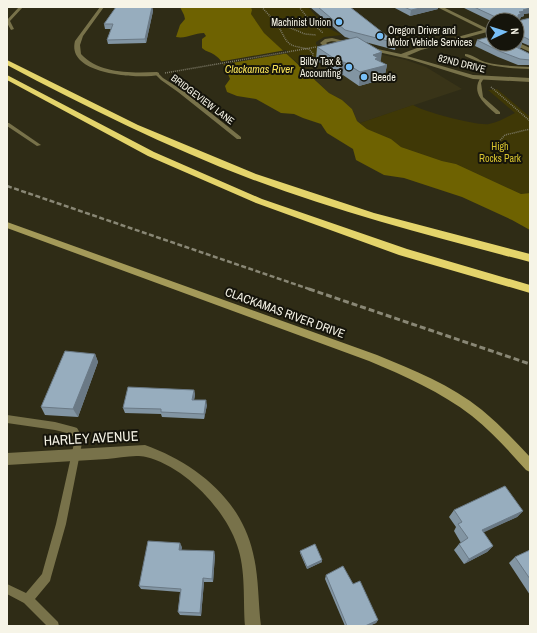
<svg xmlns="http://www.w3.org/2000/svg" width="537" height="633" font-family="'Archivo Narrow',sans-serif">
	<rect width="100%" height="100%" fill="#2f2c16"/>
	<polygon fill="#393418" points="365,51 406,60 426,67 462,89 360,123 357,121 352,109 342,100 329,93 299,64 314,61 311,58 325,55"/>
	<g fill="#3f3806">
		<path d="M251 7H308L326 27 342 35 324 37 316 42V44L325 55 312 58 314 61 299 64C282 49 260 35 251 14L252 10Z"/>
		<path d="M497 89 530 117V193L521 194 456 164 442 161 401 147 391 139 367 129 360 123 413 105C424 112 477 126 489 124 499 122 507 117 515 113L488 90Z"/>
	</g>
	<path fill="#6e6201" d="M180 7H251L252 10 251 14 264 33 329 93 342 100 352 109 357 121 367 129 391 139 401 147 442 161 456 164 521 194 530 193V230L512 220 462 197 404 178 384 175 356 160 353 149 327 133 321 124 303 118 294 114 281 113 256 99 237 96 227 92 225 86 230 79C227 71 223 61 216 56 212 52 206 52 202 48V39L206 36 204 33C193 33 187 39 176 37L180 25 185 19 184 15Z"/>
	<polygon fill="#2f2c16" points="286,50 289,53 220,65 218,62"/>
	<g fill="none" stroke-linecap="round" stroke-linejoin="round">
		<g stroke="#7f7c6a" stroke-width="1.5" stroke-dasharray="1 1" stroke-linecap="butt">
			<path d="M262 7C266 13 273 18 277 24 289 44 284 45 309 49L313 54 312 59 319 58"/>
			<polyline points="299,7 311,22 323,33"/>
			<polyline points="276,22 305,34 316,35"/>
			<polyline points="491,87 530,121"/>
			<polyline points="492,149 505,135 530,129"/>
		</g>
		<g fill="#78724a" fill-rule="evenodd">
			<polygon points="19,7 23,7 10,21 14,29 11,30 7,23 7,20"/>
			<path d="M465 54C472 54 478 60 485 62 500 66 515 66 530 67V69C504 68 489 67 465 56Z"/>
			<polygon points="156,73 158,73 163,78 182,90 241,137 241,139 237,139 178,92 161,80 156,75"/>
			<path d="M481 77 484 78 481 83 483 97 500 112V114H496C485 104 470 93 481 77Z"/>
			<polygon points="7,123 9,123 41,145 37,146 7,126"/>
			<polygon points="7,415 55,422 74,427 77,428 83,438 66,524 51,577 50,581 35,599 58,622 59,626 47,626 24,603 7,594 7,584 26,593 42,574 56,524 75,439 71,434 55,430 7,423"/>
		</g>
		<g fill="#78724a" fill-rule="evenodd">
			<path d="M100 7H104L83 36 80 45 81 54C99 74 132 73 157 72L159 73V75C138 79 66 75 75 41Z"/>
			<polygon points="437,7 443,7 488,29 493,27 493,33 487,32 421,50 407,56 473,75 530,78 530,82 473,79 409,59 365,49 368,47 401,54 417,48 483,30"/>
			<path d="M332 38 344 41 347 45 342 46C338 41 332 40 326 43L330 46 339 47 340 48C333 52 325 48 320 43L325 39Z"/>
			<polygon points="517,42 530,48 530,52 515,45 514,44 517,44"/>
			<path d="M145 445C195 463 241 499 253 553 259 577 258 602 261 626H245C243 600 246 570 237 545 225 509 184 466 146 457 135 454 119 458 107 459 74 461 40 463 7 465V453Z"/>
		</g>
		<path fill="#a49a59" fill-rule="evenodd" d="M7 222 377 355C414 370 451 385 482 410 499 424 515 441 530 457V472L526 470C509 451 492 432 472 416 441 392 405 376 369 361L7 228Z"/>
		<g fill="#e4d46b" fill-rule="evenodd">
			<path d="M7 60 138 125 256 174 374 213 530 254V262C436 238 342 213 251 179 167 147 86 107 7 65Z"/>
			<polygon points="7,75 154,152 262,199 407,249 530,285 530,293 399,255 256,203 148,156 7,80"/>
		</g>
		<polyline stroke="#898775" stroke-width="2.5" stroke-dasharray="5 2.5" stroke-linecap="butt" points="7,186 312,290"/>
		<polyline stroke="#898775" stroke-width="3" stroke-dasharray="6 3" stroke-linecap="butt" points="309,289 530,364"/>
		<polyline stroke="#7f7c6a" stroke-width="1.5" stroke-dasharray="1 1" stroke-linecap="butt" points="165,73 316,47"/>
	</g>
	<g fill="#8295a3">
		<polygon points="116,7 152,7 153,11 146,43 108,44 107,40 111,29 105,29 104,24"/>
		<polygon points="310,7 350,7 396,43 395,50 365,42 381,62 387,65 384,79 359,86 343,75 339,76 316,60 317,47 352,39 345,37"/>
		<polygon points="393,7 438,7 438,9 410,16"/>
		<polygon points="462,7 530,7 530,13 524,14 524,16 521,17 520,19 518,19 518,21 530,18 530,46 518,41 517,41 517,20 493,20 493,22"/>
		<polygon points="477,40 522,43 520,49 530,54 530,62 529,65 518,65 498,57 475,46"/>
		<polygon points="95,354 98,362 78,417 45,415 41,407"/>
		<polygon points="194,390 195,395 194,400 207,405 204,419 162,417 161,414 125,413 123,408"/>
		<polygon points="454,510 523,511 517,517 483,532 493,546 487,552 464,564 454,550 459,544 461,543 454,531 456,527 449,517"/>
		<polygon points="182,547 181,550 215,555 213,582 204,582 201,616 180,615 178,612 180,592 141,589 139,586"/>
		<polygon points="530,550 530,595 509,563 515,557"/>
		<polygon points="300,551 322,562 307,569 300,553"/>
		<polygon points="326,575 353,584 378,620 376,623 369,626 345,626 325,579"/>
	</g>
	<g fill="#6a7985">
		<polygon points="152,7 153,11 146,43 145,39"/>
		<polygon points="425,7 438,7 438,9 410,16 411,10"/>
		<polygon points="530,8 530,13 524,14 524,16 521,17 520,19 516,20 518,15 519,12 523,10"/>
		<polygon points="520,35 518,41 517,41 517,36"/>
		<polygon points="522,43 520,49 514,46"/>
		<polygon points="382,52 380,66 387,65 384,79 359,86 360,72 373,55"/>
		<polygon points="344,62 343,75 339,76 341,63"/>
		<polygon points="95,354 98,362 78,417 73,409"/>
		<polygon points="194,390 195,395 193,405 192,400"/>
		<polygon points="206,400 207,405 204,419 204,414"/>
		<polygon points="523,511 517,517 476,536 482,530"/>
		<polygon points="180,543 182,547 181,554 179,550"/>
		<polygon points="493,546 487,552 464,564 469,559"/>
		<polygon points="214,551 215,555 213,582 212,579"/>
		<polygon points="322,560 322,562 307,569 307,567"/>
		<polygon points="203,578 204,582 201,616 200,613"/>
		<polygon points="378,620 376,623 369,626 365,626"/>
	</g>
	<g fill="#97adbe" stroke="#6a7985">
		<polygon points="116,7 152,7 145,39 107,40 113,24 104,24"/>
		<polygon points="318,7 350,7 396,43 345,30"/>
		<polygon points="404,7 425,7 411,10"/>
		<polygon points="474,7 530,7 530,8 523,10 525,11 519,12 522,13 518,15 518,21 530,18 530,40 520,35 517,36 517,29 519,28 517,27 517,20 502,20"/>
		<polygon points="493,36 493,44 517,44 517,41 522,43 514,46 530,54 530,60 520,59 499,51 477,40"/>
		<polygon points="357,37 382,52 373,55 378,58 375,59 387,65 360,72 344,62 341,63 317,47"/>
		<polygon points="65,351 95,354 73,409 41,407"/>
		<polygon points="128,387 194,390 192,400 206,400 204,414 161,412 161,409 123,408"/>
		<polygon points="505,486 523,511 482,530 493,546 469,559 459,544 468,538 458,524 462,522 454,510"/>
		<polygon points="148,541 180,543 179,550 214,551 212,579 203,578 200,613 178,612 181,589 139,586"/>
		<polygon points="315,544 322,560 307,567 300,551"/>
		<polygon points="530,550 530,579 515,557"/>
		<polygon points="343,566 353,584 360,581 378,620 365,626 347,626 326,575"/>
	</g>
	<g fill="#78bff7" stroke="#15140b" stroke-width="1.5">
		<circle cx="339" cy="22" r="4"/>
		<circle cx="380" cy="36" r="4"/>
		<circle cx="349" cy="67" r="4"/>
		<circle cx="364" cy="77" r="4"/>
	</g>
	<g text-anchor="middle" stroke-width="4" stroke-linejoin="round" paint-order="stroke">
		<g font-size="10" fill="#f6f4e7" stroke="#15140b" text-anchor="end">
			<text x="331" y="26">Machinist Union</text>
			<text x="388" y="34" text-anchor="start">Oregon Driver and<tspan x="388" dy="12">Motor Vehicle Services</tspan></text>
			<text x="341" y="65">Bilby Tax &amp;<tspan x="341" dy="12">Accounting</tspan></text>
			<text x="372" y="81" text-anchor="start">Beede</text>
		</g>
		<g font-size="10" fill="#f6f4e7" stroke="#15140b">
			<text transform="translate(462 63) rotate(14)" y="4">82ND DRIVE</text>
			<text transform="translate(203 99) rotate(37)" y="4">BRIDGEVIEW LANE</text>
		</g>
		<g font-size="10" fill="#d9c42e" stroke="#15140b">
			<text x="500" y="150">High<tspan x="500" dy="12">Rocks Park</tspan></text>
		</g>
		<g font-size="11" font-style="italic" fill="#fae559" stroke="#15140b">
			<text x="259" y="73">Clackamas River</text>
		</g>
		<g font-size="12" fill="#f6f4e7" stroke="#15140b">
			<text transform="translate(285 313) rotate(20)" y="4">CLACKAMAS RIVER DRIVE</text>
		</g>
		<g font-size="14" fill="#f6f4e7" stroke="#15140b">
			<text transform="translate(91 438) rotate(-3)" y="5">HARLEY AVENUE</text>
		</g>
	</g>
	<rect width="537" height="633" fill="none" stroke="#f6f4e7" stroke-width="16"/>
	<g transform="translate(505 32) rotate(86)"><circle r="19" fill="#15140b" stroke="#6f6e63"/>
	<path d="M0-3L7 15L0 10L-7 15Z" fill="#78bff7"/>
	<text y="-6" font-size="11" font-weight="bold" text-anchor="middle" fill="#f6f4e7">N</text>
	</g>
</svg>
